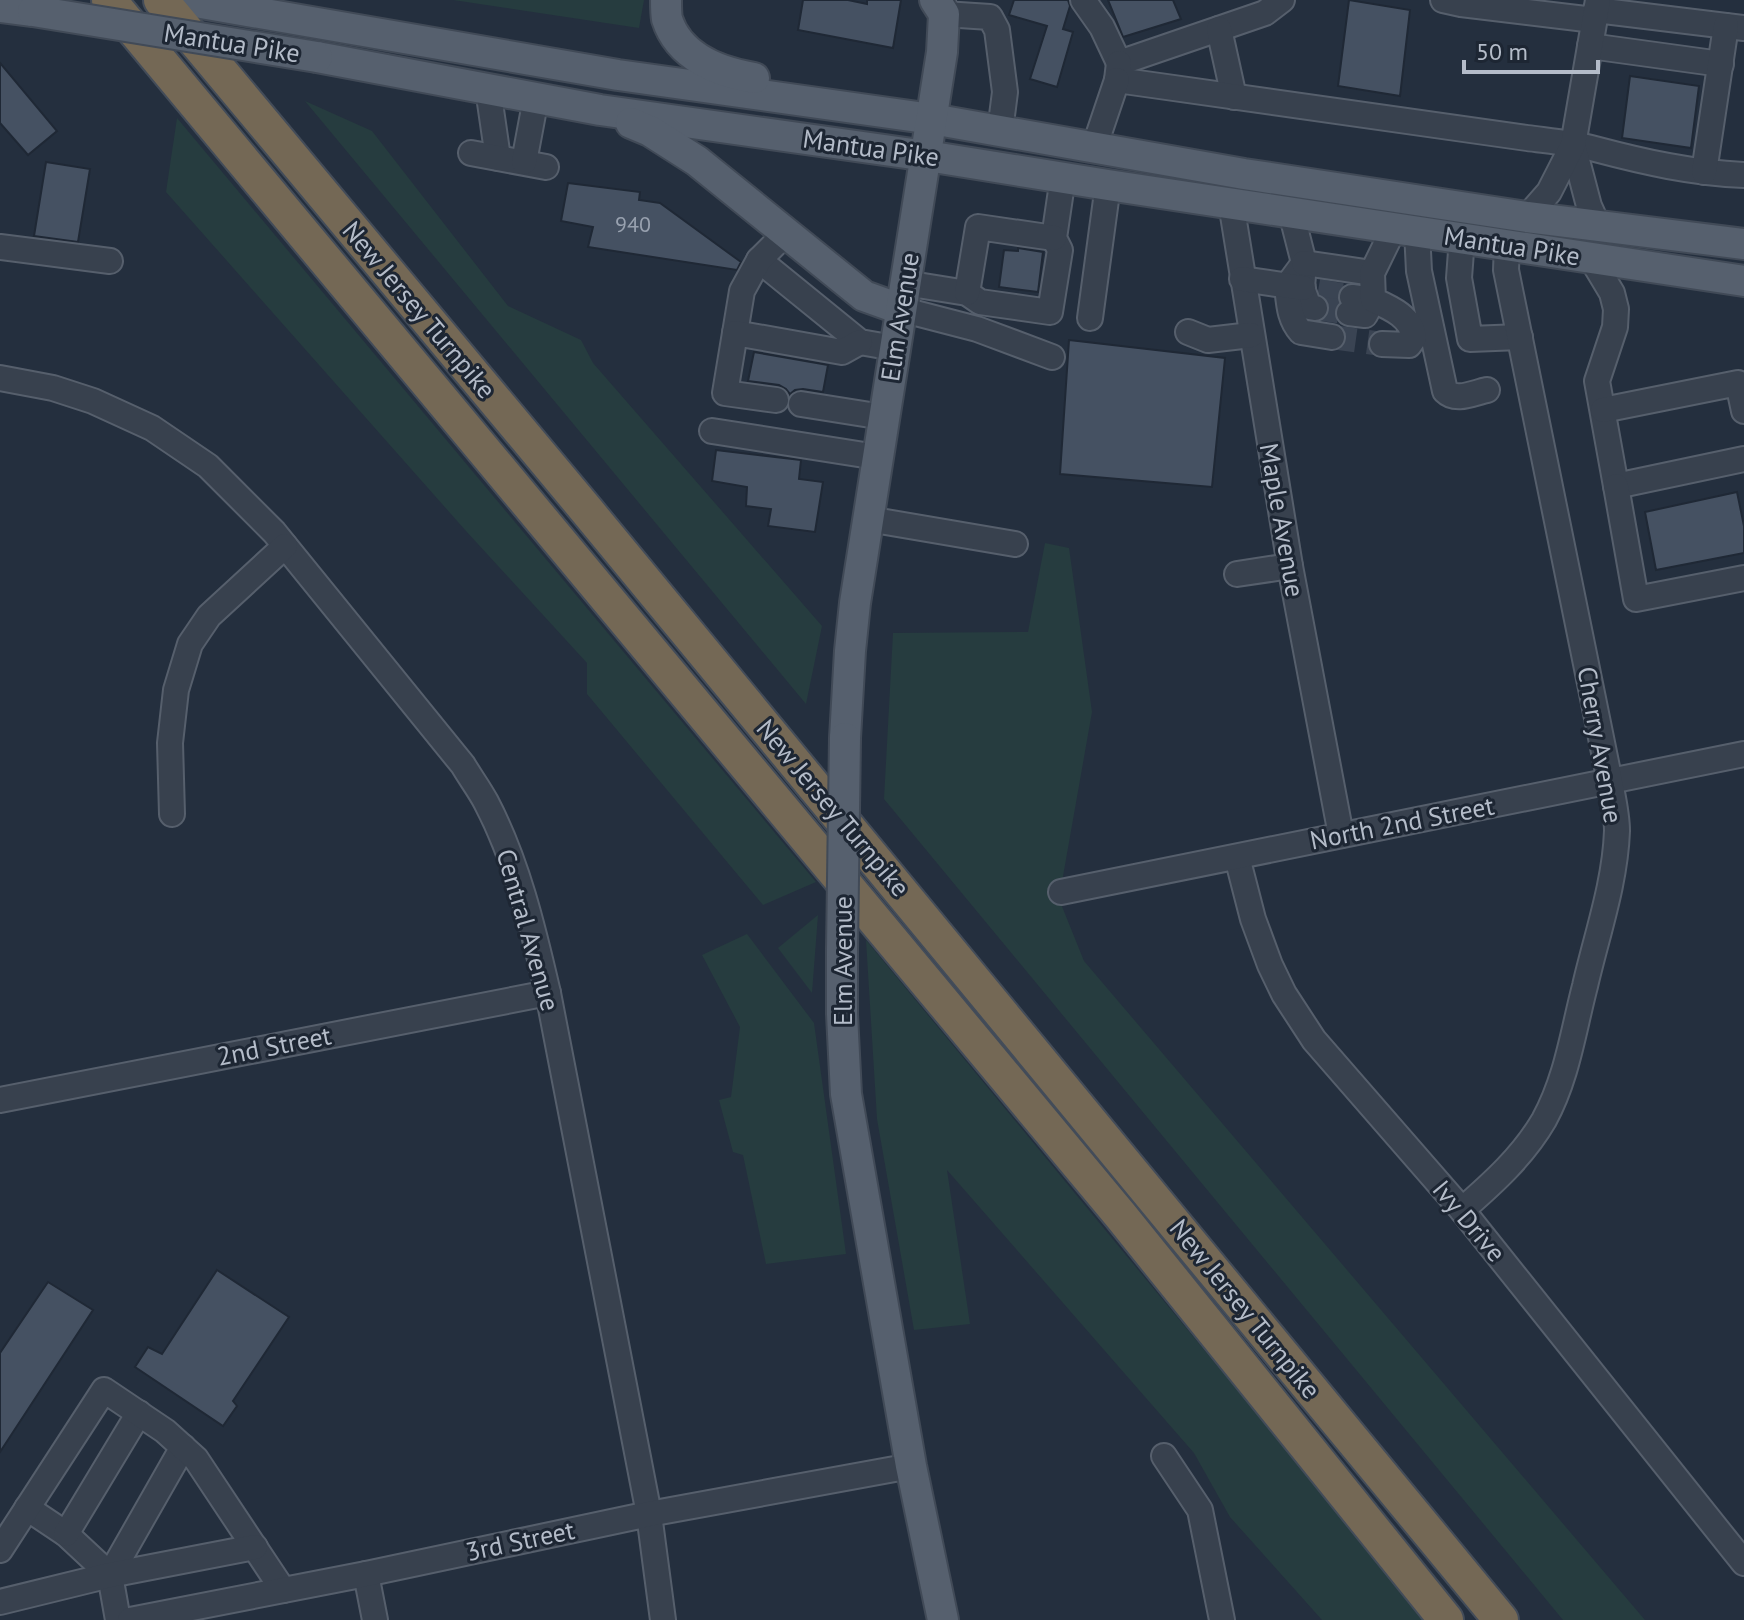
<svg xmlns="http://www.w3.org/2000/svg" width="1744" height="1620" font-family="'PT Sans',sans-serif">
	<rect width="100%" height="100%" fill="#242f3e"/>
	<g fill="#263c3f">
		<polygon points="453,0 644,0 639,28"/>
		<polygon points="305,101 372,131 508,306 581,340 593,363 822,626 806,704"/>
		<polygon points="177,118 816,882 763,905 587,694 587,663 466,531 166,192"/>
		<polygon points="1045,543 1069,548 1092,712 1059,899 1084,961 1645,1620 1563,1620 884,799 893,633 1028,632"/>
		<polygon points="818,915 812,993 778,948"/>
		<polygon points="747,934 814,1023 846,1254 766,1264 743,1155 733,1152 719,1100 731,1097 740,1027 702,955"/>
		<polygon points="866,940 1427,1620 1322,1620 1230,1517 1194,1453 947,1170 970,1324 914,1330 877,1119"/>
	</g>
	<g fill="#455162" stroke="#1f2835" stroke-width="2">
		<polygon points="803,0 848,0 867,4 867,0 901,0 893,48 798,30"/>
		<polygon points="1014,0 1068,0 1070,6 1063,29 1073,32 1057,87 1030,79 1047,26 1009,15"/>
		<polygon points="1108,0 1173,0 1181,19 1123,37"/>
		<polygon points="1349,0 1410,10 1400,96 1338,86"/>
		<polygon points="0,63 57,131 28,155 0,123"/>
		<polygon points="1630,76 1699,86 1691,148 1622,138"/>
		<polygon points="46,162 90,169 78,242 34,236"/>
		<polygon points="568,183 640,192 639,200 660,203 741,262 737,270 588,247 593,227 561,221"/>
		<polygon points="1018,248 1043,252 1038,292 999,287 1004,250 1018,251"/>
		<polygon points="1069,340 1225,358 1212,487 1060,474"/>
		<polygon points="754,352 828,365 823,392 803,389 795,390 790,394 786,389 779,385 748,381"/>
		<polygon points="716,450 801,460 799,479 823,482 815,532 768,526 771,509 746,506 747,487 712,481"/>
		<polygon points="1737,492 1744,526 1744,553 1656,570 1645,512"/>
		<polygon points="217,1270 289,1317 233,1401 237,1406 223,1426 135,1367 148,1347 162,1354"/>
		<polygon points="48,1282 93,1310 0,1452 0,1353"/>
	</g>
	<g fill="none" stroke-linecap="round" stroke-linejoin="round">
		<g stroke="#3a4453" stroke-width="24" stroke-dasharray="24 12" stroke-linecap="butt">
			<polyline points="1318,291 1352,297"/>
			<polyline points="1315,308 1349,313"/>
			<polyline points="1332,337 1382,344"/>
		</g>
		<g stroke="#565f6c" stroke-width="28">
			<g id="minor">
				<polyline points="943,0 944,14 990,17 997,30 1005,92 1000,131"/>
				<polyline points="1083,0 1102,27 1119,63 1265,13 1282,0"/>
				<polyline points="1443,0 1461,4 1594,20"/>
				<polyline points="1596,10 1744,28"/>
				<polyline points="1219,29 1234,97"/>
				<polyline points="1590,46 1721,64"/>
				<path d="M1119 63 1117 80 1527 138C1549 141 1573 143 1595 149 1644 162 1693 173 1744 175"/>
				<polyline points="488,89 498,158"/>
				<polyline points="1573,145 1589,206 1598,226"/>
				<polyline points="1094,148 1117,80"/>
				<polyline points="471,153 546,167"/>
				<polyline points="524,162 536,98"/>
				<polyline points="1704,172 1726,26"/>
				<polyline points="1231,203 1290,566 1341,835"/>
				<polyline points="1291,212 1304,263 1302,288 1309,307 1315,308"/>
				<polyline points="1527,217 1549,192 1573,145 1598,0"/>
				<path d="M1417 231 1419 271 1445 391C1456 402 1473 393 1487 390"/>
				<polyline points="1462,238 1459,278 1470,339 1520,337"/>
				<polyline points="0,247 110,261"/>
				<polyline points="1591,258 1612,293 1616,309 1615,327 1597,381 1616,486 1744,459"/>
				<polyline points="759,260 860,342 894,348"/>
				<path d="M1304 263 1287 286C1289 303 1289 319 1301 332L1332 337"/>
				<polyline points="1304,263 1372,273"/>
				<polyline points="1242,279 1303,288"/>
				<polyline points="905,283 967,293 980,302 1050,312 1060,250 1054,238 1063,177"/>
				<polyline points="967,293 978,227 1054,238"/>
				<polyline points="900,309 977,329 1052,357"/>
				<polyline points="1349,313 1365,315 1373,300 1352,297"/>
				<polyline points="1090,318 1108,185"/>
				<polyline points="1188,332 1208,340 1251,335"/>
				<polyline points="735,333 742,291 759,260 786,233"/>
				<path d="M1382 344 1409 345 1414 338C1412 317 1391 308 1373 300L1372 273 1394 228"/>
				<path d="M0 378 53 388 93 401 152 428 208 466 274 532 463 765C470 777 479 789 486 802 517 861 533 928 548 993L649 1514 663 1620"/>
				<polyline points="776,400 725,393 735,333 842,352 860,342"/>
				<polyline points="801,404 883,417"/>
				<polyline points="1603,410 1738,383 1744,411"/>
				<polyline points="712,431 877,457"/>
				<polyline points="1616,486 1636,599 1744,578"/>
				<polyline points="868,519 1015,544"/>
				<polyline points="1237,574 1290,566"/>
				<polyline points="172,814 170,743 176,690 190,644 209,616 285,546"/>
				<polyline points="1237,857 1253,919 1270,965 1284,994 1314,1040 1462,1210 1744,1563"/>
				<polyline points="1061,892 1744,754"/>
				<polyline points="0,1100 548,993"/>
				<path d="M1462 1210C1493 1183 1523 1156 1544 1120 1567 1078 1573 1032 1585 986 1597 934 1615 884 1617 831 1617 815 1613 798 1610 782L1506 270 1507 245"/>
				<polyline points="1164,1456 1200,1510 1222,1620"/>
				<polyline points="27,1508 66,1534 110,1575 183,1447"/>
				<polyline points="66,1534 139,1413"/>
				<polyline points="0,1550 104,1390 165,1431 196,1459 283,1590"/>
				<polyline points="366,1574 375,1620"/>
				<polyline points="110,1575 118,1620"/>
				<polyline points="0,1602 110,1575 255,1547"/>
				<polyline points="130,1620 366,1574 649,1514 911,1466"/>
			</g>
		</g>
		<g stroke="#414a57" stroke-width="34">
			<g id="major">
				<polyline points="184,0 618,75 932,119 1244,174 1527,217 1744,244"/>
				<path d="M666 0C666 6 666 14 667 19 679 57 719 72 754 78"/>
				<polyline points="0,7 33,11"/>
				<polyline points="317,57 600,110 927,156 1108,185 1744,281"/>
				<polyline points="631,123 650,131 697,161 864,296 900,309"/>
				<polyline points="845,738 850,651 855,603 942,52 944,14 935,0"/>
				<polyline points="842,950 842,1014 846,1094 911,1466 943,1620"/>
			</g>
		</g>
		<g stroke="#434c59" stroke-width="38">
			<g id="highway">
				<polyline points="109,0 1121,1216 1446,1620"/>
				<polyline points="161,0 588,512 1501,1620"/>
			</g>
		</g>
		<use href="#minor" stroke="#38414e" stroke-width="24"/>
		<use href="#major" stroke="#56606e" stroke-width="30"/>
		<use href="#highway" stroke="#746855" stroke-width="34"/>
		<g stroke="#414a57" stroke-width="34" stroke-linecap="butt">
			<g id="major-bridge">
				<polyline points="33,11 317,57"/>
				<polyline points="842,950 845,738"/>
			</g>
		</g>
		<use href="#major-bridge" stroke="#56606e" stroke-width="30"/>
	</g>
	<g text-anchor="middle" stroke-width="6" stroke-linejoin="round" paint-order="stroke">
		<g font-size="22" fill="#98a1af">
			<text x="633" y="232">940</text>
		</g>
		<g font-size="26" fill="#b4bcc9" stroke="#1d2633">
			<text transform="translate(232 43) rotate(9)" y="9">Mantua Pike</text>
			<text transform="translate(871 148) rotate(8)" y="9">Mantua Pike</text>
			<text transform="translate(1512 246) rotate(9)" y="9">Mantua Pike</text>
			<text transform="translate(419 310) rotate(50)" y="9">New Jersey Turnpike</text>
			<text transform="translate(900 317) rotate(-81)" y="9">Elm Avenue</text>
			<text transform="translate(1282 520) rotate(80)" y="9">Maple Avenue</text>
			<text transform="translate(1600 745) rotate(80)" y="9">Cherry Avenue</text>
			<text transform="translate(833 808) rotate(50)" y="9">New Jersey Turnpike</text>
			<text transform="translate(1402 823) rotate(-11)" y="9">North 2nd Street</text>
			<text transform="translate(528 930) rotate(74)" y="9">Central Avenue</text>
			<text transform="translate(843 961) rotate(-90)" y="9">Elm Avenue</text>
			<text transform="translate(274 1046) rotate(-11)" y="9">2nd Street</text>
			<text transform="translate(1469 1221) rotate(50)" y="9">Ivy Drive</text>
			<text transform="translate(1245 1309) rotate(51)" y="9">New Jersey Turnpike</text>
			<text transform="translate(520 1541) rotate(-12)" y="9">3rd Street</text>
		</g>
	</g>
	<path d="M1464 60v12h134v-12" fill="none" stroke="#b4bcc9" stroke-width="4"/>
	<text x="1476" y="60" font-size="24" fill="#b4bcc9" stroke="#1d2633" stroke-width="6" paint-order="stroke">50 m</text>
</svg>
